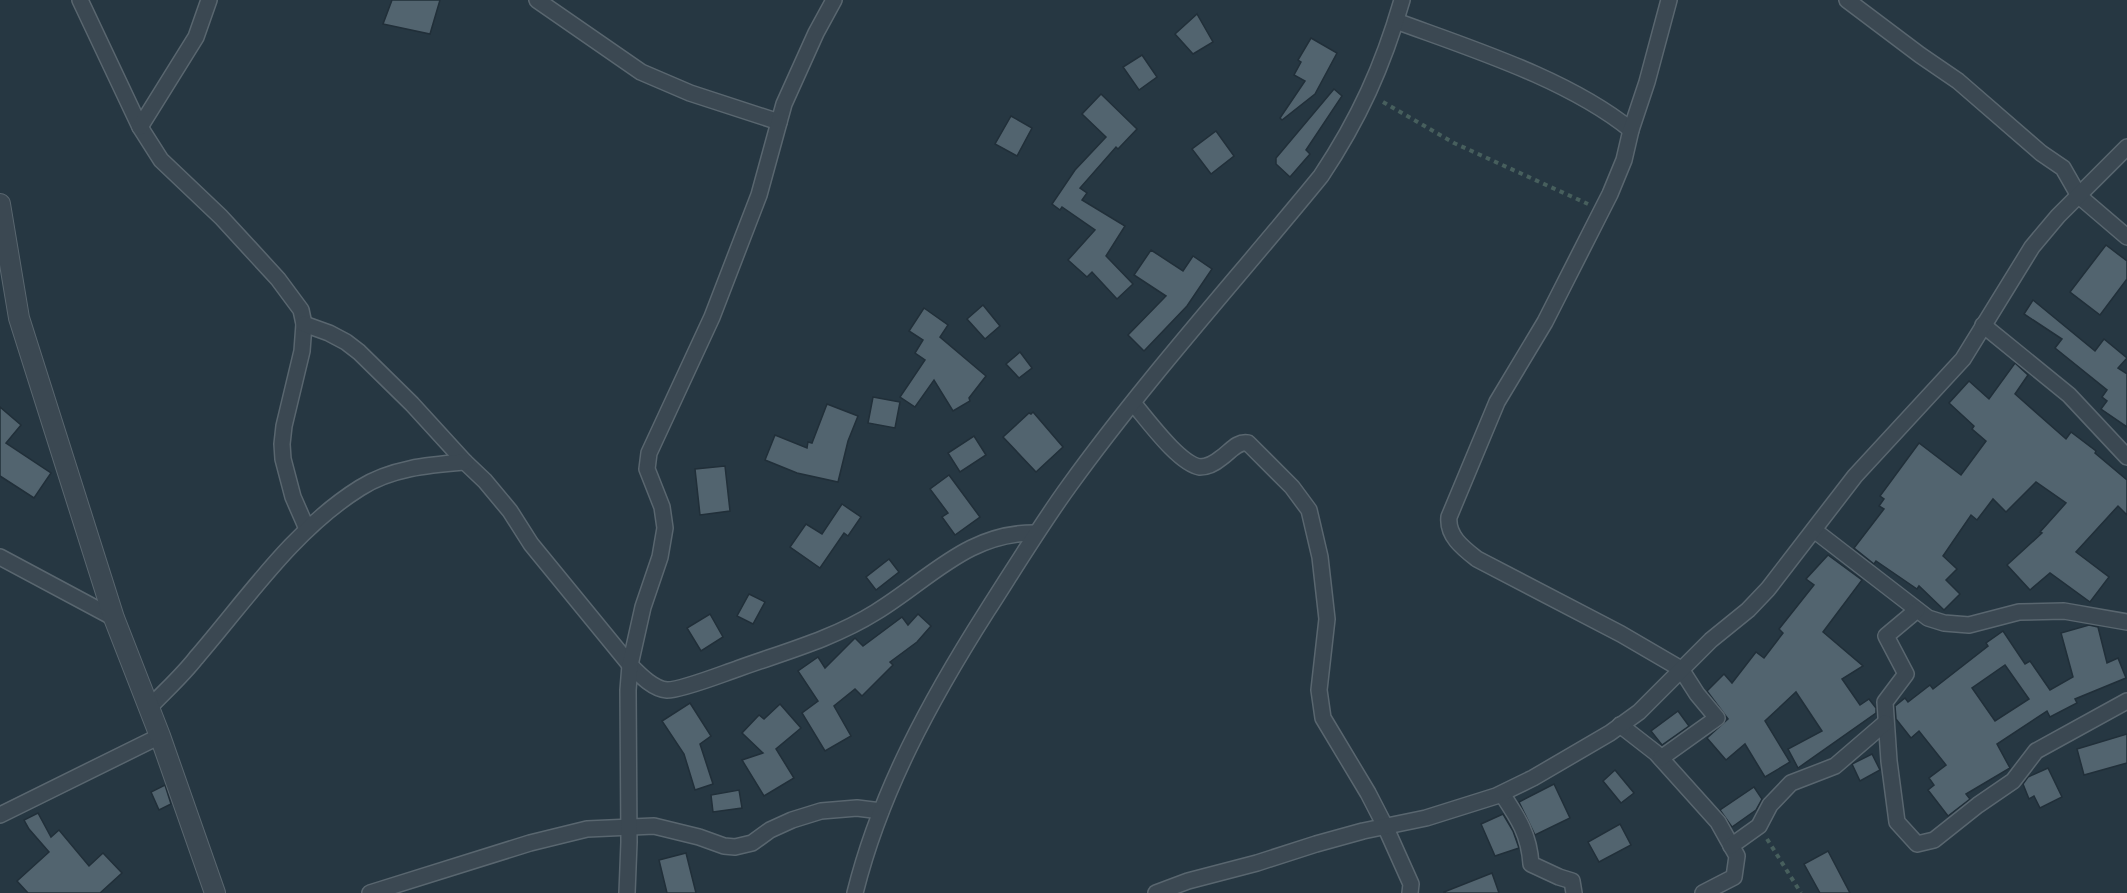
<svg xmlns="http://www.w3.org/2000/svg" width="2127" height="893" font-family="Helvetica,sans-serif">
	<rect width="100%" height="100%" fill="#263742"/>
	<g fill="#52646f" stroke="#212f39" stroke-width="1.5" fill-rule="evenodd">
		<polygon points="392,0 440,0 430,34 383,24"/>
		<polygon points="1197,14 1213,42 1193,54 1175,34"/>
		<polygon points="1311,38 1337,53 1315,94 1282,120 1280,118 1305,81 1294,75 1301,62 1298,60"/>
		<polygon points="1142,55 1157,77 1139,90 1123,67"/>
		<polygon points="1334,89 1342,96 1306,150 1310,154 1290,177 1276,164 1276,158"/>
		<polygon points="1101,94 1137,129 1118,149 1116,147 1080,188 1087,193 1082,200 1125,226 1106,256 1133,284 1117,299 1092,272 1087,277 1068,260 1095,230 1062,207 1060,210 1052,204 1075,170 1106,137 1082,114"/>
		<polygon points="1011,116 1032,128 1017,156 995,144"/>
		<polygon points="1216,131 1234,156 1211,174 1192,149"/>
		<polygon points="2106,245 2127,261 2127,279 2100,315 2070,292"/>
		<polygon points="1151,250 1183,271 1193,256 1212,269 1187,306 1144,351 1128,335 1166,296 1134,275"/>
		<polygon points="2033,300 2095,351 2104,339 2127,358 2118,368 2127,374 2127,427 2101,409 2107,401 2102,397 2107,390 2055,348 2062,339 2024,314"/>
		<polygon points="983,305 1000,326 985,339 967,319"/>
		<polygon points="924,308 948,325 940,337 986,376 969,398 970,401 953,411 934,380 915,407 900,397 925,360 915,353 923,340 909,331"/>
		<polygon points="1020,352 1032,368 1019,378 1006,364"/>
		<polygon points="2015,363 2028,375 2015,394 2066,439 2071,432 2096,451 2095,453 2127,480 2127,515 2118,506 2076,552 2109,577 2090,602 2050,573 2030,590 2007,565 2042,533 2040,532 2066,503 2036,482 2006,512 1993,499 1977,520 1971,515 1943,556 1957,569 1946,580 1960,594 1944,610 1919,586 1917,589 1876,561 1874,564 1854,548 1884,509 1879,506 1884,499 1880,496 1919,443 1961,475 1986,441 1972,429 1974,426 1949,403 1969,381 1989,399"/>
		<polygon points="873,397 900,402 895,428 868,423"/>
		<polygon points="827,404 858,416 848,441 838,482 797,473 765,460 775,435 807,448 808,442 812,443"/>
		<polygon points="0,407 21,425 6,443 51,473 34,498 0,476"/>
		<polygon points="1033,412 1063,447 1036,472 1003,437 1029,413 1031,414"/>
		<polygon points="974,436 986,455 960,472 948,453"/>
		<polygon points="725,466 730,511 700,515 695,469"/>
		<polygon points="949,475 980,517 955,535 942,517 948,513 930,489"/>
		<polygon points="842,504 861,517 848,536 844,533 820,568 790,547 806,524 822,534"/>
		<polygon points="1828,555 1862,580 1823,632 1863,666 1842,679 1860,705 1869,699 1876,708 1876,713 1798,768 1788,749 1822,731 1796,692 1765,721 1790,762 1765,777 1745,744 1726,760 1707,738 1728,719 1707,691 1724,674 1732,683 1756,652 1764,658 1783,633 1779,629 1814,585 1806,579"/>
		<polygon points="889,559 899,572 876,590 866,577"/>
		<polygon points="749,594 765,602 753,624 737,616"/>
		<polygon points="710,614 723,637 701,651 687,628"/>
		<polygon points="918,614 931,626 917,642 890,662 893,665 862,696 855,689 834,706 851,736 825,751 802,713 818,701 798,671 818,657 825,668 855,638 863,646 902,617 908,625"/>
		<path d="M2089 625 2098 627 2107 663 2118 658 2126 678 2075 699 2077 703 2050 717 2047 711 1997 744 2010 768 1966 794 1970 799 1948 816 1928 790 1934 785 1929 778 1946 765 1919 731 1911 738 1896 719 1895 706 1905 698 1908 702 1930 685 1933 689 1988 646 1986 643 2003 631 2025 664 2030 661 2050 690 2073 677 2061 633ZM2005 665 2029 699 1995 721 1972 688Z"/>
		<polygon points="690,703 711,736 700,744 713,784 695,790 684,754 662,721"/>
		<polygon points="780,704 801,728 776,749 794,778 764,796 742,760 763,753 742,733 759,715 764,719"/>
		<polygon points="1678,711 1689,726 1662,745 1651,731"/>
		<polygon points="2127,734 2127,763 2084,775 2077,749"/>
		<polygon points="1872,754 1880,770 1860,781 1852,764"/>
		<polygon points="2048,768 2062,797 2040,808 2034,796 2029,799 2023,784 2028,777"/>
		<polygon points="1615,770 1634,793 1621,803 1603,781"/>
		<polygon points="1554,784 1570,818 1535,835 1519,802"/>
		<polygon points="165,785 171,804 159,810 151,792"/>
		<polygon points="1754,787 1762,799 1756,810 1732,827 1720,810"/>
		<polygon points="739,790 742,808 713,812 711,795"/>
		<polygon points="38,813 51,837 59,830 89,866 103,853 122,873 100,893 28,893 17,881 49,852 29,829 24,820"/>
		<polygon points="1503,814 1513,831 1519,848 1495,856 1481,824"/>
		<polygon points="1620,824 1631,845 1599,862 1588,842"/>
		<polygon points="1828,851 1850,893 1820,893 1804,864"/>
		<polygon points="686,853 696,893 667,893 659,860"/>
		<polygon points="1492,873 1499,893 1444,893 1444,892"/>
	</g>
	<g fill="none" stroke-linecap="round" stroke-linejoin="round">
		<g stroke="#59666f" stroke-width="18">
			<g id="minor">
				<polyline points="80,0 140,127 161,160 221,217 278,279 301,310 304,324 302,351 284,426 282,444 283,459 293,497 307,529"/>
				<polyline points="537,0 641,72 690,93 779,122"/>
				<polyline points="1847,0 1920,55 1958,81 2041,153 2063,168 2079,196 2127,237"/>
				<path d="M1396 21C1472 49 1568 79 1631 130"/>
				<polyline points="140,127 196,37 209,0"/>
				<path d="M304 324 329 333 346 342 359 352 412 404 465 462 485 481 510 511 531 544 630 665C639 674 653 689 667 690 682 690 722 674 737 669 784 652 833 639 876 612 930 579 968 532 1036 533"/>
				<polyline points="1983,325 2069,395 2127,457"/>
				<path d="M1133 403C1147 419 1179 464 1200 467 1208 467 1215 463 1221 458 1230 452 1237 441 1248 443L1292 487 1309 510 1320 557 1327 619 1319 690 1323 718 1368 793 1385 826 1411 884 1410 893"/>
				<polyline points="1814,530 1928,618 1944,623 1969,625 2019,612 2064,611 2127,622"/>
				<polyline points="0,557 114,618"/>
				<polyline points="1917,610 1886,636 1906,674 1885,702 1889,761 1897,822 1917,844 1934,840 1978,805 2013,781 2036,751 2127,701"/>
				<path d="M149 708C165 691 182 676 196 658 247 599 293 530 360 488 391 468 429 465 465 462"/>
				<polyline points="1620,725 1656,753 1718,822 1737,856 1734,877 1703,893"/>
				<path d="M1661 758 1717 718 1697 694 1681 669 1621 634 1477 559C1463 548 1447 536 1449 517L1497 402 1545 322 1610 194 1624 160 1631 130 1647 82 1669 0"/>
				<path d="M1502 794C1518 818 1529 834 1531 864L1559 877 1572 881 1574 893"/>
				<polyline points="0,815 160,736"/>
				<polyline points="1731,846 1759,826 1770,805 1791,783 1835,766 1885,723"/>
				<polyline points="370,893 530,843 587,829 654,826 699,837 724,846 735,847 752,843 770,830 792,820 821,811 857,808 881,811"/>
				<polyline points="627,893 629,842 628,690 630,665 643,607 660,557 665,528 662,507 647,469 649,453 712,317 759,195 784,104 816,33 834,0"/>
				<path d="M855 893C880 792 931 699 987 611 1014 569 1040 526 1069 486 1147 378 1237 279 1321 176 1359 119 1383 66 1402 0"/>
				<polyline points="1156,893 1188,881 1257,863 1316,844 1363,831 1426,818 1496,796 1533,778 1610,733 1639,712 1711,640 1748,610 1768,589 1855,476 1963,359 2032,247 2058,216 2127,147"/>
			</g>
		</g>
		<g stroke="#59666f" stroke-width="22">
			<polyline id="tertiary" points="0,204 19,318 114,618 160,736 215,893"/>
		</g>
		<g stroke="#475f5d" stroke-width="4" stroke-dasharray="4.5 4.5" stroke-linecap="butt">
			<polyline points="1383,102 1454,143 1588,204"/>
			<polyline points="1767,839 1801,893"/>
		</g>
		<use href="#minor" stroke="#3b4852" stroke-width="15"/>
		<use href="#tertiary" stroke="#3b4852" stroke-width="20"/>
	</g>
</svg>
